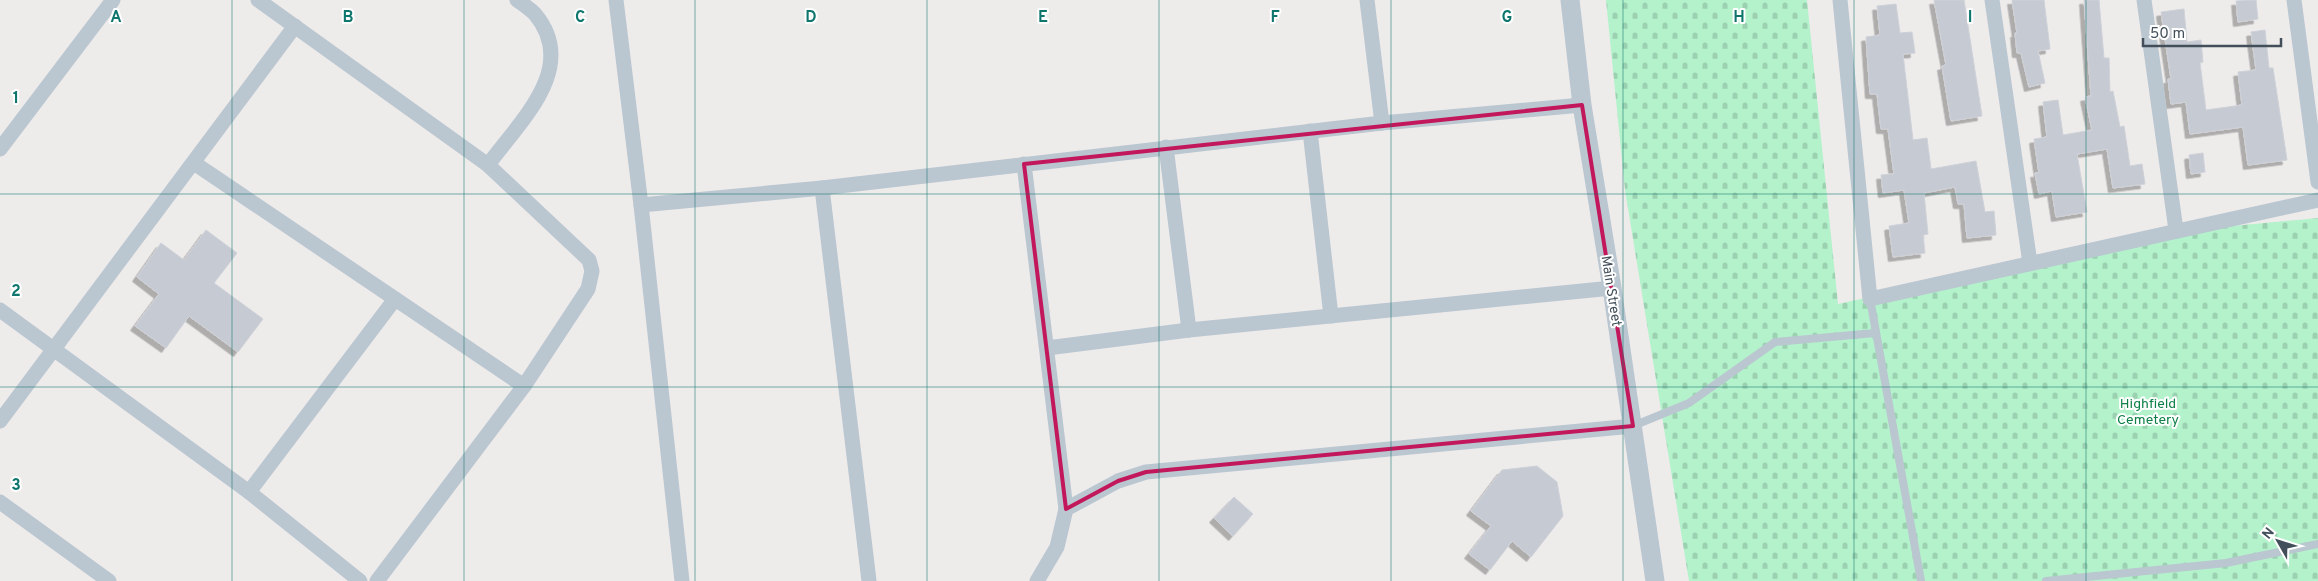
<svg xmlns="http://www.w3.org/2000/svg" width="2318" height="581" font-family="Overpass,sans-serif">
	<defs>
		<pattern id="cemetery-stones" width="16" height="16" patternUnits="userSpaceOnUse" patternTransform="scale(1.25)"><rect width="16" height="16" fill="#b3f2cb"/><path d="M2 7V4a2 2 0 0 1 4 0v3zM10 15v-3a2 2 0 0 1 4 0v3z" fill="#9bd1b1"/></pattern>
		<filter id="shadow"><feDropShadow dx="-4.5" dy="4.5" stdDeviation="0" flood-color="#0004"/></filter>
	</defs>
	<rect width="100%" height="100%" fill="#eeebeb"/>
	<polygon fill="url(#cemetery-stones)" points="1606,0 1807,0 1838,304 2169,232 2318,218 2318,581 1689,581 1625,190"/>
	<g fill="#c6cad2" stroke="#ced1d8" filter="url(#shadow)">
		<polygon points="1934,0 1964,0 1982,116 1951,121 1942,66 1946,65"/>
		<polygon points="2012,0 2044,0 2050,49 2038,51 2045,83 2029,87 2021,53 2017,53 2015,33 2017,33"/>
		<polygon points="2084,0 2099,0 2104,58 2109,58 2110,92 2113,91 2120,127 2124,126 2130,166 2142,164 2145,184 2113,188 2107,149 2077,154 2087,212 2056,217 2052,191 2039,194 2035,173 2039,173 2034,139 2047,137 2043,102 2058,100 2063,135 2092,130 2085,97 2091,96"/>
		<polygon points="2256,0 2258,19 2238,22 2236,1"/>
		<polygon points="1896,4 1900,33 1912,32 1915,53 1903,54 1913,140 1927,138 1931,169 1976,161 1985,212 1994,211 1996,235 1967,238 1964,204 1958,204 1955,187 1924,193 1928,234 1923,235 1925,253 1893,257 1889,226 1909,223 1904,190 1883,193 1881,175 1894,174 1888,129 1881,129 1877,94 1870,94 1866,37 1880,35 1877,6"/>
		<polygon points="2184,9 2187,42 2201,40 2203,62 2200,63 2206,110 2242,105 2238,72 2256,70 2251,32 2265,30 2269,68 2273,68 2287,160 2248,165 2243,127 2190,134 2186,102 2171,104 2168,79 2171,79 2161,12"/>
		<polygon points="2203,153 2205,172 2191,174 2189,155"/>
		<polygon points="206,230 237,253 214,283 263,319 238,352 189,316 166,348 135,326 159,294 137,277 161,243 184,260"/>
		<polygon points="1537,466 1557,482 1563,516 1531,557 1512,541 1490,570 1469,554 1491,526 1471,511 1502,470"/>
		<polygon points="1234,497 1253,514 1233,536 1214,518"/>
	</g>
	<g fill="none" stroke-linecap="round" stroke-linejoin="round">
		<g stroke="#bac6d0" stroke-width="8">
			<polyline points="1870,299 1921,581"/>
			<polyline points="1633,426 1689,403 1775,342 1875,333"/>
			<polyline points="2046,581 2226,563 2318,544"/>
		</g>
		<g stroke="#bac6d0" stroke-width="15">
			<polyline points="258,0 488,165 589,260 592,271 588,289 524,386 377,581"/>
			<polyline points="616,0 641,205 682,581"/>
			<polyline points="1367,0 1382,123"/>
			<polyline points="1840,0 1870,299 2318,200"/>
			<polyline points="1992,0 2030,263"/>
			<polyline points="2144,0 2176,230"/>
			<polyline points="2294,0 2318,182"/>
			<polyline points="1310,131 1331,316"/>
			<polyline points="1166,147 1189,330"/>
			<polyline points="0,149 113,0"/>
			<polyline points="194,163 524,386"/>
			<polyline points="1024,164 1066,509 1057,547 1037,581"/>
			<path d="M488 165C519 122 580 68 535 14 530 9 523 4 517 0"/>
			<polyline points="822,188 869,581"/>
			<polyline points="641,205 822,188 1382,123 1582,105"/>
			<polyline points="0,310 249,492 360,581"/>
			<polyline points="1047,348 1189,330 1612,288"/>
			<polyline points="0,421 295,26"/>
			<polyline points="249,492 395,299"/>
			<polyline points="0,502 109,581"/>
			<polyline points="1066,509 1118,481 1146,472 1633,426"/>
		</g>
		<polyline stroke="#bac6d0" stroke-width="19" points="1570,0 1582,105 1612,288 1655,581"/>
	</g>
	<path fill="none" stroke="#c2185b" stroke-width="4" stroke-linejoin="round" d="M1582 105 1633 426 1146 472 1118 481 1066 509 1024 164Z"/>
	<path fill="none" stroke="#0f766e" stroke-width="1" stroke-opacity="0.55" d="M232 0V581M464 0V581M695 0V581M927 0V581M1159 0V581M1391 0V581M1623 0V581M1854 0V581M2086 0V581M0 194H2318M0 387H2318"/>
	<g text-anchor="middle" stroke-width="4" stroke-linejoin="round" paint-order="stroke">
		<g font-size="14" fill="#424f5a" stroke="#fff">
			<text transform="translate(1612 291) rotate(81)" y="5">Main Street</text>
		</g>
		<g font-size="14" fill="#0e8047" stroke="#fff">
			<text x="2148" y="408">Highfield<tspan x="2148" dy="16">Cemetery</tspan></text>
		</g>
	</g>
	<g font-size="16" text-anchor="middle" font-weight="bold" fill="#0f766e" stroke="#fff" stroke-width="4" stroke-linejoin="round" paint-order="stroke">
		<text x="116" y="22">A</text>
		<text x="348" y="22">B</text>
		<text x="580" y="22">C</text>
		<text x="811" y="22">D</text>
		<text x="1043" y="22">E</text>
		<text x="1275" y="22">F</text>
		<text x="1507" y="22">G</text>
		<text x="1739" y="22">H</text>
		<text x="1970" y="22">I</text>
		<text x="16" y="103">1</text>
		<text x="16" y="296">2</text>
		<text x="16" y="490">3</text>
	</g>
	<g transform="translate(2278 541) rotate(309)" stroke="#ffffff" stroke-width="4" paint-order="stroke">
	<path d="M0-4L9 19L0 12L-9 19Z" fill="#424f5a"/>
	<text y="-8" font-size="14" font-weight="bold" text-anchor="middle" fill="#424f5a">N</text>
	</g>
	<path d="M2143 38v8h138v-8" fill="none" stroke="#424f5a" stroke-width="2.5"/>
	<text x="2150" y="38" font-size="15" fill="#424f5a" stroke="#ffffff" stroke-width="4" paint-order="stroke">50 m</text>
</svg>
